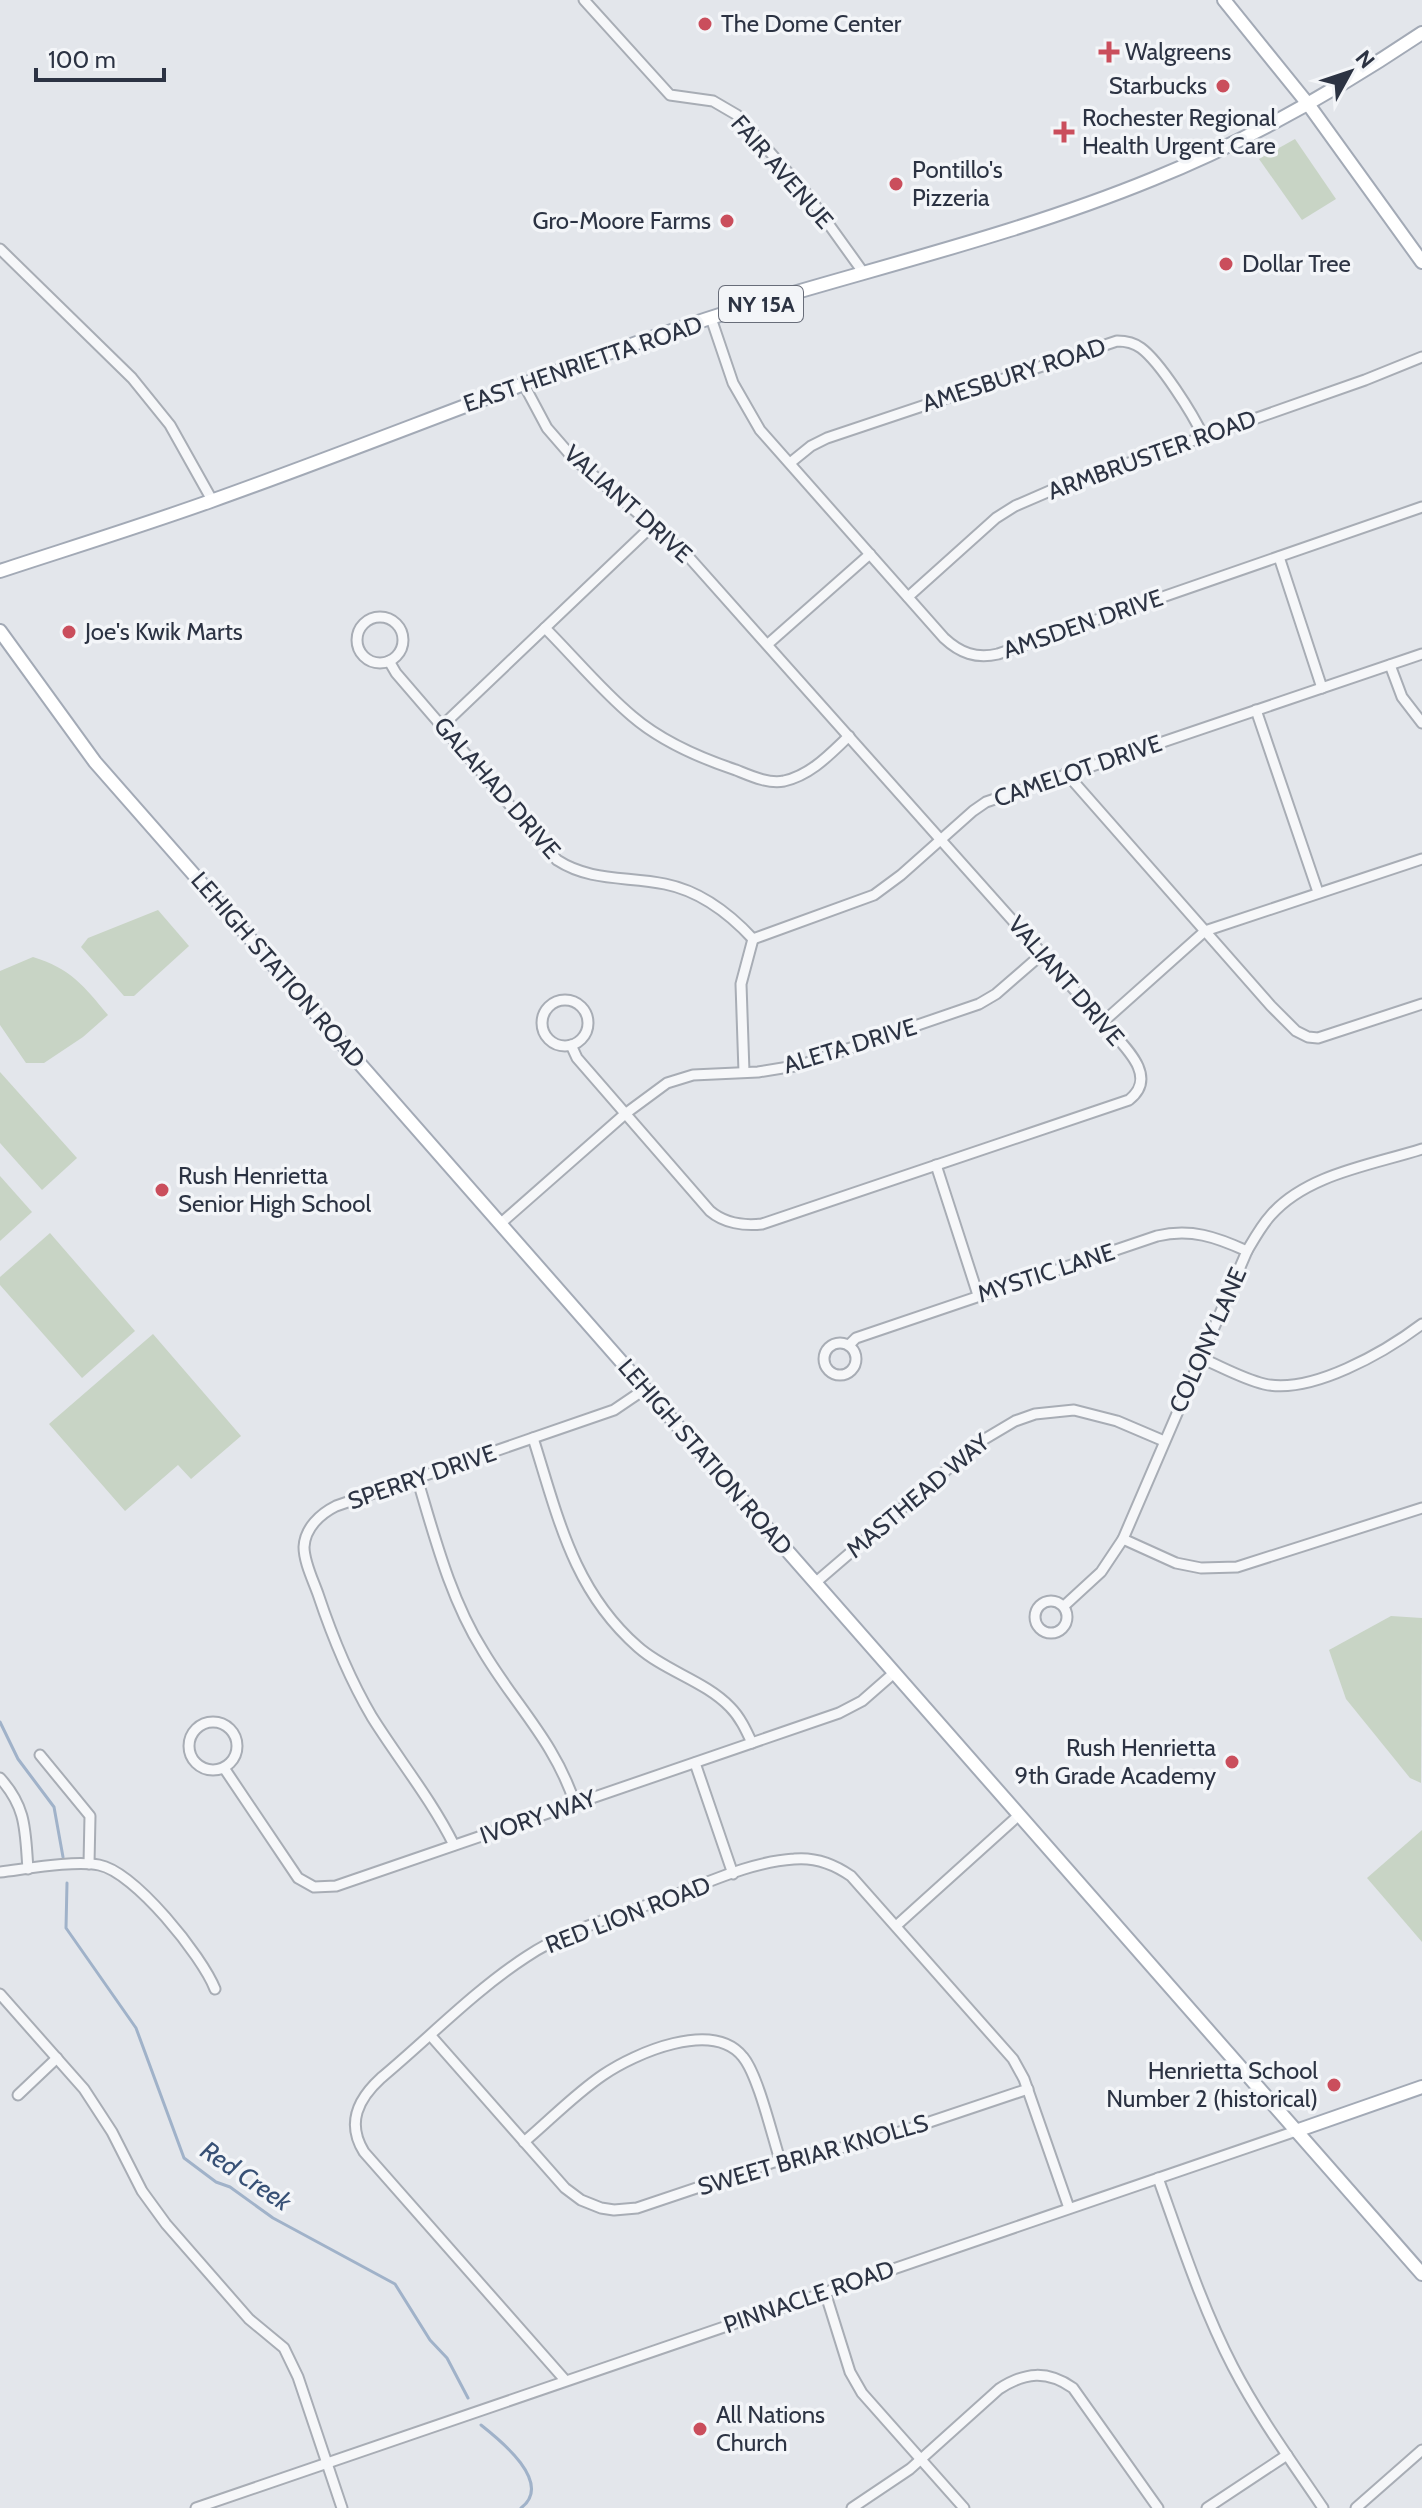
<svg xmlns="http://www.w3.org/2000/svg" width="1422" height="2508" font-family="Cabin,sans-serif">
	<rect width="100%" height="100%" fill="#e3e6eb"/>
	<g fill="#c8d4c5">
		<polygon points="1295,139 1336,199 1302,220 1259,159"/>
		<polygon points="158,910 189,946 134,996 124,996 81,947 88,938"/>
		<path d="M33 957C70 968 84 986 108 1015L83 1037 44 1063H26L0 1025V971Z"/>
		<polygon points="0,1072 77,1158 42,1190 0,1143"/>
		<polygon points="0,1176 32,1212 0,1241"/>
		<polygon points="50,1233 135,1331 82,1378 0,1285 0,1277"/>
		<polygon points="153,1334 241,1436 191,1479 178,1465 125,1511 49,1424"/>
		<polygon points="1391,1616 1422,1618 1421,1783 1410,1778 1346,1699 1329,1650"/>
		<polygon points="1422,1830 1422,1942 1367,1878"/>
	</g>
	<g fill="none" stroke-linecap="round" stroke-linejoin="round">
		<g stroke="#a0b2c9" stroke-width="3">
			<polyline points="0,1722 18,1759 54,1807 63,1857"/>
			<polyline points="67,1883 66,1928 136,2028 184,2158 216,2182 230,2187 273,2218 395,2284 430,2340 447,2358 468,2398"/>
			<path d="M481 2425C500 2440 554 2483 521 2508"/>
		</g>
		<g stroke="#a8adb5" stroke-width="13">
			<g id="minor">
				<polyline points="584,0 670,95 713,101 737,115 807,194 863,272"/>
				<polyline points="0,249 132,378 170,425 212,500"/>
				<path d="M711 318 733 383 760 430 944 638C960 653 976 659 998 654L1422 507"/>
				<path d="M523 383 547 428 573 458 687 555 1103 1022C1120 1043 1161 1075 1129 1100L762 1224C744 1226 724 1223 710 1211L577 1058 571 1045"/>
				<path d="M790 463 811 446 827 438 1117 341C1126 341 1133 342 1141 348 1160 362 1193 414 1203 436"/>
				<polyline points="1279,557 1322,688"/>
				<polyline points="908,597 996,518 1015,506 1052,490 1365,380 1422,357"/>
				<circle cx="380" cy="640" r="23"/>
				<path d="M545 628C574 657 601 690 632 716 661 741 700 758 736 770 751 776 768 784 784 781 811 775 830 754 849 736"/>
				<polyline points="768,644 870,554"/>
				<path d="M389 661 396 673 557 860C591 882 627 876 665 884 700 891 729 913 753 939"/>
				<polyline points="1390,665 1402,697 1422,723"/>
				<polyline points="1256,710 1318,892"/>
				<polyline points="442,726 652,526"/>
				<polyline points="1066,773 1271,1006 1296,1031 1308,1037 1318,1038 1422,1004"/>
				<polyline points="753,939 874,895 901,875 973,811 986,802 1422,654"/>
				<circle cx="565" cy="1023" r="23"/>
				<polyline points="1103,1022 1205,931 1422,859"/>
				<polyline points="744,1072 741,984 753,939"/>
				<polyline points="936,1165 978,1295"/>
				<polyline points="500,1224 625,1114 667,1083 693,1075 758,1072 801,1065 979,1004 996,994 1042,954"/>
				<circle cx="840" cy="1359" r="16"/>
				<path d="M849 1345 856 1338 1157 1236C1191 1228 1216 1237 1247 1251"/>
				<path d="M1201 1358C1222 1367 1243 1379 1264 1384 1311 1395 1385 1352 1422 1324"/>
				<path d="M533 1438C558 1517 573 1590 638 1647 665 1671 705 1681 730 1707 740 1717 746 1730 752 1743"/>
				<path d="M417 1478C435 1538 450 1598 483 1651 515 1705 555 1742 575 1804"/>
				<polyline points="1123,1539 1176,1563 1201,1568 1237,1567 1422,1508"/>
				<polyline points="815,1583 978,1443 1015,1421 1035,1414 1074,1410 1117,1421 1164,1441"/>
				<circle cx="1051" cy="1617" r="16"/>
				<path d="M1064 1606 1101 1572 1123 1539 1247 1251C1254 1239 1261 1226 1271 1215 1307 1174 1372 1165 1422 1149"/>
				<circle cx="213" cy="1746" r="24"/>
				<polyline points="40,1755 90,1816 89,1864"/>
				<polyline points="695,1763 733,1874"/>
				<polyline points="224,1768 298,1878 314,1887 336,1886 839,1713 862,1701 894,1673"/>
				<path d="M0 1778C27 1808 25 1831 28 1869"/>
				<path d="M454 1845C431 1799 399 1760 372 1717 349 1678 332 1636 318 1594 313 1580 304 1562 304 1547 305 1528 320 1514 336 1506L614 1410 645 1389"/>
				<path d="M0 1872C26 1869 74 1860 99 1865 135 1872 202 1956 215 1989"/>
				<polyline points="896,1926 1019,1815"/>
				<polyline points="0,1994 84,2089 112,2132 142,2191 166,2224 249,2319 284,2348 298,2377 342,2508"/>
				<polyline points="431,2036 565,2188 581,2200 601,2208 614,2210 637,2208 780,2160 870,2142 1028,2089"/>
				<polyline points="18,2095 57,2058"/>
				<path d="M524 2142C550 2120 575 2094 603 2075 635 2053 713 2019 743 2057 758 2075 772 2135 780 2160"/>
				<path d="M1158 2178C1181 2242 1202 2307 1233 2367 1259 2417 1292 2462 1323 2508"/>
				<polyline points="825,2292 850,2372 862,2393 964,2508"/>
				<path d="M565 2380 364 2152C346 2123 358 2099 381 2078 429 2038 474 1991 526 1957 566 1930 615 1917 661 1900 703 1885 748 1862 794 1859 815 1857 834 1864 851 1876L1013 2059 1024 2079 1069 2208"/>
				<polyline points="196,2508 1296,2131"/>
				<path d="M852 2508 910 2469 999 2389C1025 2372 1047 2370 1073 2388L1158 2508"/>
				<polyline points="1207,2508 1287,2455"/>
				<polyline points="1356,2508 1422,2450"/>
			</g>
		</g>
		<g stroke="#a3aab6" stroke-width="16">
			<g id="major">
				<polyline points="1224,0 1308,104 1422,262"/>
				<path d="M0 571C70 548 141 526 211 501 377 442 540 374 707 319 855 272 1009 238 1153 179 1248 141 1337 90 1422 33"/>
				<polyline points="0,631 95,762 1422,2274"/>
				<polyline points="1296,2131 1422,2087"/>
			</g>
		</g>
		<use href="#minor" stroke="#f6f7f9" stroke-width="9"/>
		<use href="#major" stroke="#fff" stroke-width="12"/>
	</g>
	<g fill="#ca4e5c" stroke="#f3f5f8" stroke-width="3">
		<circle cx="705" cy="24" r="8"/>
		<path d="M1105 40h8v8h8v8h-8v8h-8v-8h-8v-8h8z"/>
		<circle cx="1223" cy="86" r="8"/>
		<path d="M1060 120h8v8h8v8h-8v8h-8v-8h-8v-8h8z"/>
		<circle cx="896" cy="184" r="8"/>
		<circle cx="727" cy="221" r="8"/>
		<circle cx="1226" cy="264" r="8"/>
		<circle cx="69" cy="632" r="8"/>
		<circle cx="162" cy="1190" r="8"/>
		<circle cx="1232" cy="1762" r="8"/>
		<circle cx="1334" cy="2085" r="8"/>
		<circle cx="700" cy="2429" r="8"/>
	</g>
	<g text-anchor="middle" stroke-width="7" stroke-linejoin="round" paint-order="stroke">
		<rect fill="#f3f5f8" stroke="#686d79" stroke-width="2" x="719" y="286" width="84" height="36" rx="6"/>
		<g font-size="22" font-weight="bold" fill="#2c3343">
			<text x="761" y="312">NY 15A</text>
		</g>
		<g font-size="24" fill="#2c3343" stroke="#f3f5f8" text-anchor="start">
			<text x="721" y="32">The Dome Center</text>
			<text x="1125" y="60">Walgreens</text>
			<text x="1207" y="94" text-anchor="end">Starbucks</text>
			<text x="1082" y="126">Rochester Regional<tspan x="1082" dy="28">Health Urgent Care</tspan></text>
			<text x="912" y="178">Pontillo's<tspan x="912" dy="28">Pizzeria</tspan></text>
			<text x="711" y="229" text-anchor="end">Gro-Moore Farms</text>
			<text x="1242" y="272">Dollar Tree</text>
			<text x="85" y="640">Joe's Kwik Marts</text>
			<text x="178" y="1184">Rush Henrietta<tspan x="178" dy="28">Senior High School</tspan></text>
			<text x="1216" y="1756" text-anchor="end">Rush Henrietta<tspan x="1216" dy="28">9th Grade Academy</tspan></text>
			<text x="1318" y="2079" text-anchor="end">Henrietta School<tspan x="1318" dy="28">Number 2 (historical)</tspan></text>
			<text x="716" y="2423">All Nations<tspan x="716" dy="28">Church</tspan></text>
		</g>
		<g font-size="24" fill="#2c3343" stroke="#f3f5f8">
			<text transform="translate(782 172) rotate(49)" y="8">FAIR AVENUE</text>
			<text transform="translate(583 364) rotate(-19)" y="8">EAST HENRIETTA ROAD</text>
			<text transform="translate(1014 375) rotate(-18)" y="8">AMESBURY ROAD</text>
			<text transform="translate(1152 455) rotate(-20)" y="8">ARMBRUSTER ROAD</text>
			<text transform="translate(628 504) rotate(42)" y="8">VALIANT DRIVE</text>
			<text transform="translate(1083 624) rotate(-19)" y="8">AMSDEN DRIVE</text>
			<text transform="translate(1078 771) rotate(-19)" y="8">CAMELOT DRIVE</text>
			<text transform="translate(497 788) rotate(49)" y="8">GALAHAD DRIVE</text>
			<text transform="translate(278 970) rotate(49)" y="8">LEHIGH STATION ROAD</text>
			<text transform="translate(1066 981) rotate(49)" y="8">VALIANT DRIVE</text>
			<text transform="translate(850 1046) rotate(-17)" y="8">ALETA DRIVE</text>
			<text transform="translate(1046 1273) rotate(-18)" y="8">MYSTIC LANE</text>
			<text transform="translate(1208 1340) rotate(-66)" y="8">COLONY LANE</text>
			<text transform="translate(705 1457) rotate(49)" y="8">LEHIGH STATION ROAD</text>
			<text transform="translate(422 1477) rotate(-19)" y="8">SPERRY DRIVE</text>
			<text transform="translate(918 1496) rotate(-40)" y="8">MASTHEAD WAY</text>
			<text transform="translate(538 1817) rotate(-19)" y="8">IVORY WAY</text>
			<text transform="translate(628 1915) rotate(-21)" y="8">RED LION ROAD</text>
			<text transform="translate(813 2155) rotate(-16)" y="8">SWEET BRIAR KNOLLS</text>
			<text transform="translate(809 2297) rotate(-19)" y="8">PINNACLE ROAD</text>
		</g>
		<g font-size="26" font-style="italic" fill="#375075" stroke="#f3f5f8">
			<text transform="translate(246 2176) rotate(34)" y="9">Red Creek</text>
		</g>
	</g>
	<g transform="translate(1350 72) rotate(50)" stroke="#f3f5f8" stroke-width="6" paint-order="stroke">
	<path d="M0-6L14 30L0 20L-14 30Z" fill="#2c3343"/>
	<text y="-12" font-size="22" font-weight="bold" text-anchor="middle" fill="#2c3343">N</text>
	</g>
	<path d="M36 68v12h128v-12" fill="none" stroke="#2c3343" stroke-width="4"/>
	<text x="48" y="68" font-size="24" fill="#2c3343" stroke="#f3f5f8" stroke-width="6" paint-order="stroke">100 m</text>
</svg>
